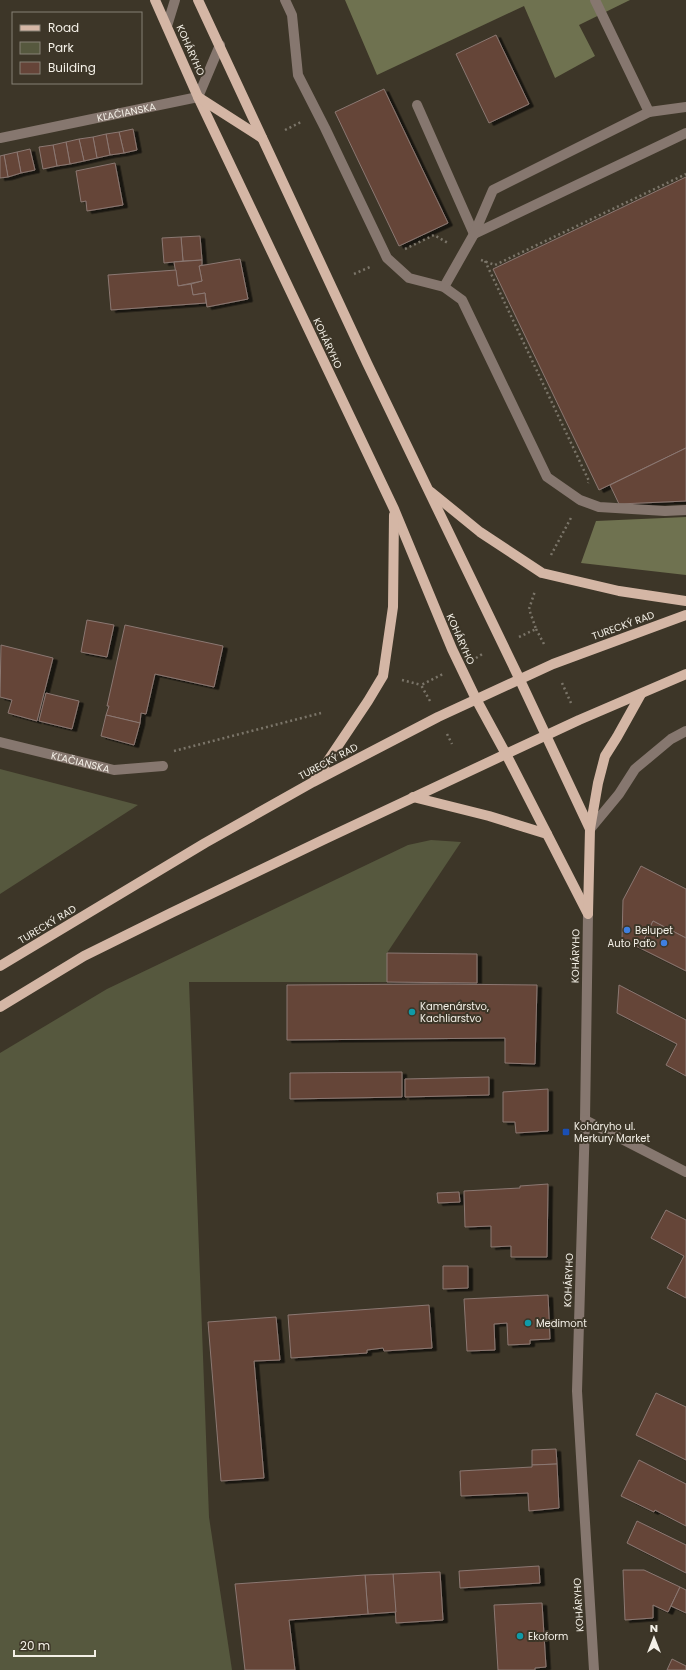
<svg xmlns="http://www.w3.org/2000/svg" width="686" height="1670" font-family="Poppins,sans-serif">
	<defs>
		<filter id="shadow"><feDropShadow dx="4.5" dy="2.5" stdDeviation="0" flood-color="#0009"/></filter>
	</defs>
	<rect width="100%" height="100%" fill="#3d3628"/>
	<g fill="#56583e">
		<polygon points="0,769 138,805 0,894"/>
		<polygon points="431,840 461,842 387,953 387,982 189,982 209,1517 232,1670 0,1670 0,1053 107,989 408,845"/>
	</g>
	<g fill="#6f7250">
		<polygon points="345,0 630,0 579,25 595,56 555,78 524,6 377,75"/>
		<polygon points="686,517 686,575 581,563 596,521"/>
	</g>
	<g fill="#654438" stroke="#8b7872" filter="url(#shadow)">
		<polygon points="496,35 529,104 489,123 456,54"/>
		<polygon points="384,89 448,223 399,246 335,112"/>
		<polygon points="133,129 137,150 124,153 119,132"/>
		<polygon points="119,132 124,153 110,155 106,134"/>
		<polygon points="106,134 110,155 97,158 93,137"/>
		<polygon points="93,137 97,158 84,161 79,139"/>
		<polygon points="79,139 84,161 70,164 66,142"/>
		<polygon points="66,142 70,164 57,166 53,145"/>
		<polygon points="53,145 57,166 43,169 39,147"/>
		<polygon points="30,149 35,170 21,173 17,152"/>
		<polygon points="17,152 21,173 8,177 4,155"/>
		<polygon points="4,155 8,177 0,178 0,156"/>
		<polygon points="115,163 123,205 87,211 86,201 81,202 76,171"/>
		<polygon points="686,177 686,448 599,490 493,269"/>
		<polygon points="200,236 202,260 183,261 181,237"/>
		<polygon points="181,237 183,261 164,263 162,238"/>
		<polygon points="240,259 248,299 207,307 205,293 193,295 191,284 202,281 199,266"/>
		<polygon points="202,260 202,265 199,266 202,281 178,286 174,262"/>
		<polygon points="176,270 178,286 191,284 193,295 205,293 206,303 111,310 108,275"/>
		<polygon points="686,448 686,501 619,504 610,485"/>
		<polygon points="87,620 114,625 107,657 81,652"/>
		<polygon points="125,625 223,646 214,687 155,674 146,714 141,713 140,723 106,715 109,706 107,706"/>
		<polygon points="1,645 53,658 37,721 8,713 12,700 0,697"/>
		<polygon points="46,693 79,701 72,729 39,721"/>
		<polygon points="106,715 140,723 134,745 101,736"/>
		<polygon points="641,866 686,889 686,938 653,921 640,948 622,940 623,900"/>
		<polygon points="653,921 686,938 686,971 640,948"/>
		<polygon points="387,953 477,954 477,983 387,982"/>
		<polygon points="435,984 537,985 535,1064 505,1063 505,1038 287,1040 287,985"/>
		<polygon points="619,985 686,1020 686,1076 666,1065 677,1044 617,1013"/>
		<polygon points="402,1072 402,1097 290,1099 290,1073"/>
		<polygon points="489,1077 489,1095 405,1097 405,1079"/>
		<polygon points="548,1089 548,1131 516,1133 515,1122 503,1122 503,1092"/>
		<polygon points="548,1184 547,1257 511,1257 511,1246 491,1247 491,1226 465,1227 464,1191 520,1188 520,1186"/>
		<polygon points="459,1192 460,1202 438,1203 437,1193"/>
		<polygon points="666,1210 686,1220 686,1298 667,1288 684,1256 651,1238"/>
		<polygon points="443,1266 468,1266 468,1288 443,1289"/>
		<polygon points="548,1295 550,1339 530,1340 530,1344 508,1345 507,1323 494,1324 495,1350 467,1351 464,1299"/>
		<polygon points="429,1305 432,1348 384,1351 383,1348 367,1350 367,1353 291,1358 288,1315"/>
		<polygon points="276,1317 280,1360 254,1361 264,1478 221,1481 208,1322"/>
		<polygon points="656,1393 686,1407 686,1460 636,1435"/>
		<polygon points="556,1449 557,1464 532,1465 532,1450"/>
		<polygon points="639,1460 686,1484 686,1526 655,1510 654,1512 621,1496"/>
		<polygon points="557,1464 559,1508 529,1511 528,1493 461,1496 460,1471 532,1467 532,1465"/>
		<polygon points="637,1521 686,1545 686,1573 627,1543"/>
		<polygon points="539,1566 540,1583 460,1588 459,1571"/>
		<polygon points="623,1570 644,1570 680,1587 668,1612 653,1605 653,1618 625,1620"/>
		<polygon points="440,1572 443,1620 396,1623 393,1574"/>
		<polygon points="393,1574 396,1612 368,1614 365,1575"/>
		<polygon points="365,1575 368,1614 289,1620 295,1670 245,1670 235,1584"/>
		<polygon points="680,1587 686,1590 686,1613 671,1606"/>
		<polygon points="542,1603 546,1667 535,1668 535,1670 498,1670 494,1605"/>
		<polygon points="672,1659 686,1666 686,1670 667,1670"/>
	</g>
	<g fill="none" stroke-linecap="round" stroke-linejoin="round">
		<g stroke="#7b7569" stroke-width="2.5" stroke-dasharray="2 3" stroke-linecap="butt">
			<polyline points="285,130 301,122"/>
			<polyline points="405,249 434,235 448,243"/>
			<polyline points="481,260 495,265 686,174"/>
			<polyline points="485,261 589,481 588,483"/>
			<polyline points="354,274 370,267"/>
			<polyline points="551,555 572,516"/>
			<polyline points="536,629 545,646"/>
			<polyline points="519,637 536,629 529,609 535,591"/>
			<polyline points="476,658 484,653"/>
			<polyline points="402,680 421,685"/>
			<polyline points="562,683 571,703"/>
			<polyline points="430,701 421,685 443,674"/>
			<polyline points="447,734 452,744"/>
			<polyline points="174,751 321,713"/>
		</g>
		<g stroke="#86776f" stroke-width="10">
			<polyline points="285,0 292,15 298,75 325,128 387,258 409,278 444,287 462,300 547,477 580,500 599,507 665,511 686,510"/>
			<polyline points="595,0 649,112"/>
			<polyline points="167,26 175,0"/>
			<polyline points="417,105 474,234"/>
			<path id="s1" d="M0 138 198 97 220 45"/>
			<polyline points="474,234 686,133"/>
			<polyline points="444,287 474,234 493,190 649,112 686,107"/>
			<path id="s2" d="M0 742 114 770 163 766"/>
			<polyline points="590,829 619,794 635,769 671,739 686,731"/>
			<polyline points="588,914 585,1120 577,1391 594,1670"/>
			<polyline points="585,1120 686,1172"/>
		</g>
		<g stroke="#d4b6a5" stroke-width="10">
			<polyline points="155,0 198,97 394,509 452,649 476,699 506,754 588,914"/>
			<polyline points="198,0 367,363 519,678 590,829"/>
			<polyline points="198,97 262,138"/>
			<polyline points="431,492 480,532 542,573 619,591 686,601"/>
			<polyline points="315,780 368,701 383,676 393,607 394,515"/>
			<polyline points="413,797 489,816 547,834"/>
			<polyline points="588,913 590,829 598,783 605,756 617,737 641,694"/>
			<polyline points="0,966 205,843 313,782 438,717 553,664 686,615"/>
			<polyline points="0,1007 84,956 171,913 325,839 506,754 579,720 686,674"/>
		</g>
	</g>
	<g fill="#3f7fe0" stroke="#3d3628" stroke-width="1.5">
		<circle cx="627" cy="930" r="4"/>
		<circle cx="664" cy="943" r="4"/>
	</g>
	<g fill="#0f9aa8" stroke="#3d3628" stroke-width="1.5">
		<circle cx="412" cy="1012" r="4"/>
		<circle cx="528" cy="1323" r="4"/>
		<circle cx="520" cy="1636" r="4"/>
	</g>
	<rect fill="#1a4fb4" stroke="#3d3628" stroke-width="1.5" x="562" y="1128" width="8" height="8" rx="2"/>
	<g text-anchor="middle" stroke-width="4" stroke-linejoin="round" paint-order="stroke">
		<g font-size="10" fill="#f4f0e7" stroke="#3d3628">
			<text transform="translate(191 50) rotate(66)" y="4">KOHÁRYHO</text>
			<text dy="4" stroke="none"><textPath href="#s1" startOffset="129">KĽAČIANSKA</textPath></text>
			<text transform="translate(328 343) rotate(65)" y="4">KOHÁRYHO</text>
			<text transform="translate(623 625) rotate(-20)" y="4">TURECKÝ RAD</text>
			<text transform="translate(461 639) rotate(66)" y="4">KOHÁRYHO</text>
			<text transform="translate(328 761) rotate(-28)" y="4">TURECKÝ RAD</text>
			<text dy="4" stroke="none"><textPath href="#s2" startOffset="83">KĽAČIANSKA</textPath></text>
			<text transform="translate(47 924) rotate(-31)" y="4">TURECKÝ RAD</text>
			<text transform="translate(575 956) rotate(-89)" y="4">KOHÁRYHO</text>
			<text transform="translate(568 1280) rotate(-88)" y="4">KOHÁRYHO</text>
			<text transform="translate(578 1605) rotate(-93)" y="4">KOHÁRYHO</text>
		</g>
		<g font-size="10" fill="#f4f0e7" stroke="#3d3628" text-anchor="start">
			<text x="635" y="934">Belupet</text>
			<text x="656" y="947" text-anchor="end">Auto Paťo</text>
			<text x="420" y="1010">Kamenárstvo,<tspan x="420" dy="12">Kachliarstvo</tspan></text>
			<text x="574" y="1130">Koháryho ul.<tspan x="574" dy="12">Merkury Market</tspan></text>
			<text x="536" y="1327">Medimont</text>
			<text x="528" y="1640">Ekoform</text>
		</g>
	</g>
	<rect x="12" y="12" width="130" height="72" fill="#3d3628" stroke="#868074"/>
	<rect x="20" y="25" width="20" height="6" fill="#d4b6a5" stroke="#868074"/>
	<text x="48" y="32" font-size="12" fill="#f4f0e7">Road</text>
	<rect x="20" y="42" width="20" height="12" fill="#56583e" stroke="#868074"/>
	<text x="48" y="52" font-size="12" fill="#f4f0e7">Park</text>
	<rect x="20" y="62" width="20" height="12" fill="#654438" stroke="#868074"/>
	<text x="48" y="72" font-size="12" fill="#f4f0e7">Building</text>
	<g transform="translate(654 1638)" stroke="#3d3628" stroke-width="3" paint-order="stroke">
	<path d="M0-3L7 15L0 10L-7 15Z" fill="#f4f0e7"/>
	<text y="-6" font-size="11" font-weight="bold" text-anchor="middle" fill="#f4f0e7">N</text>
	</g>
	<path d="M14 1650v6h81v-6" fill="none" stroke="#f4f0e7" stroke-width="2"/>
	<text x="20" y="1650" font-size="12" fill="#f4f0e7" stroke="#3d3628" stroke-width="3" paint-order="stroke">20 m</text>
</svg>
